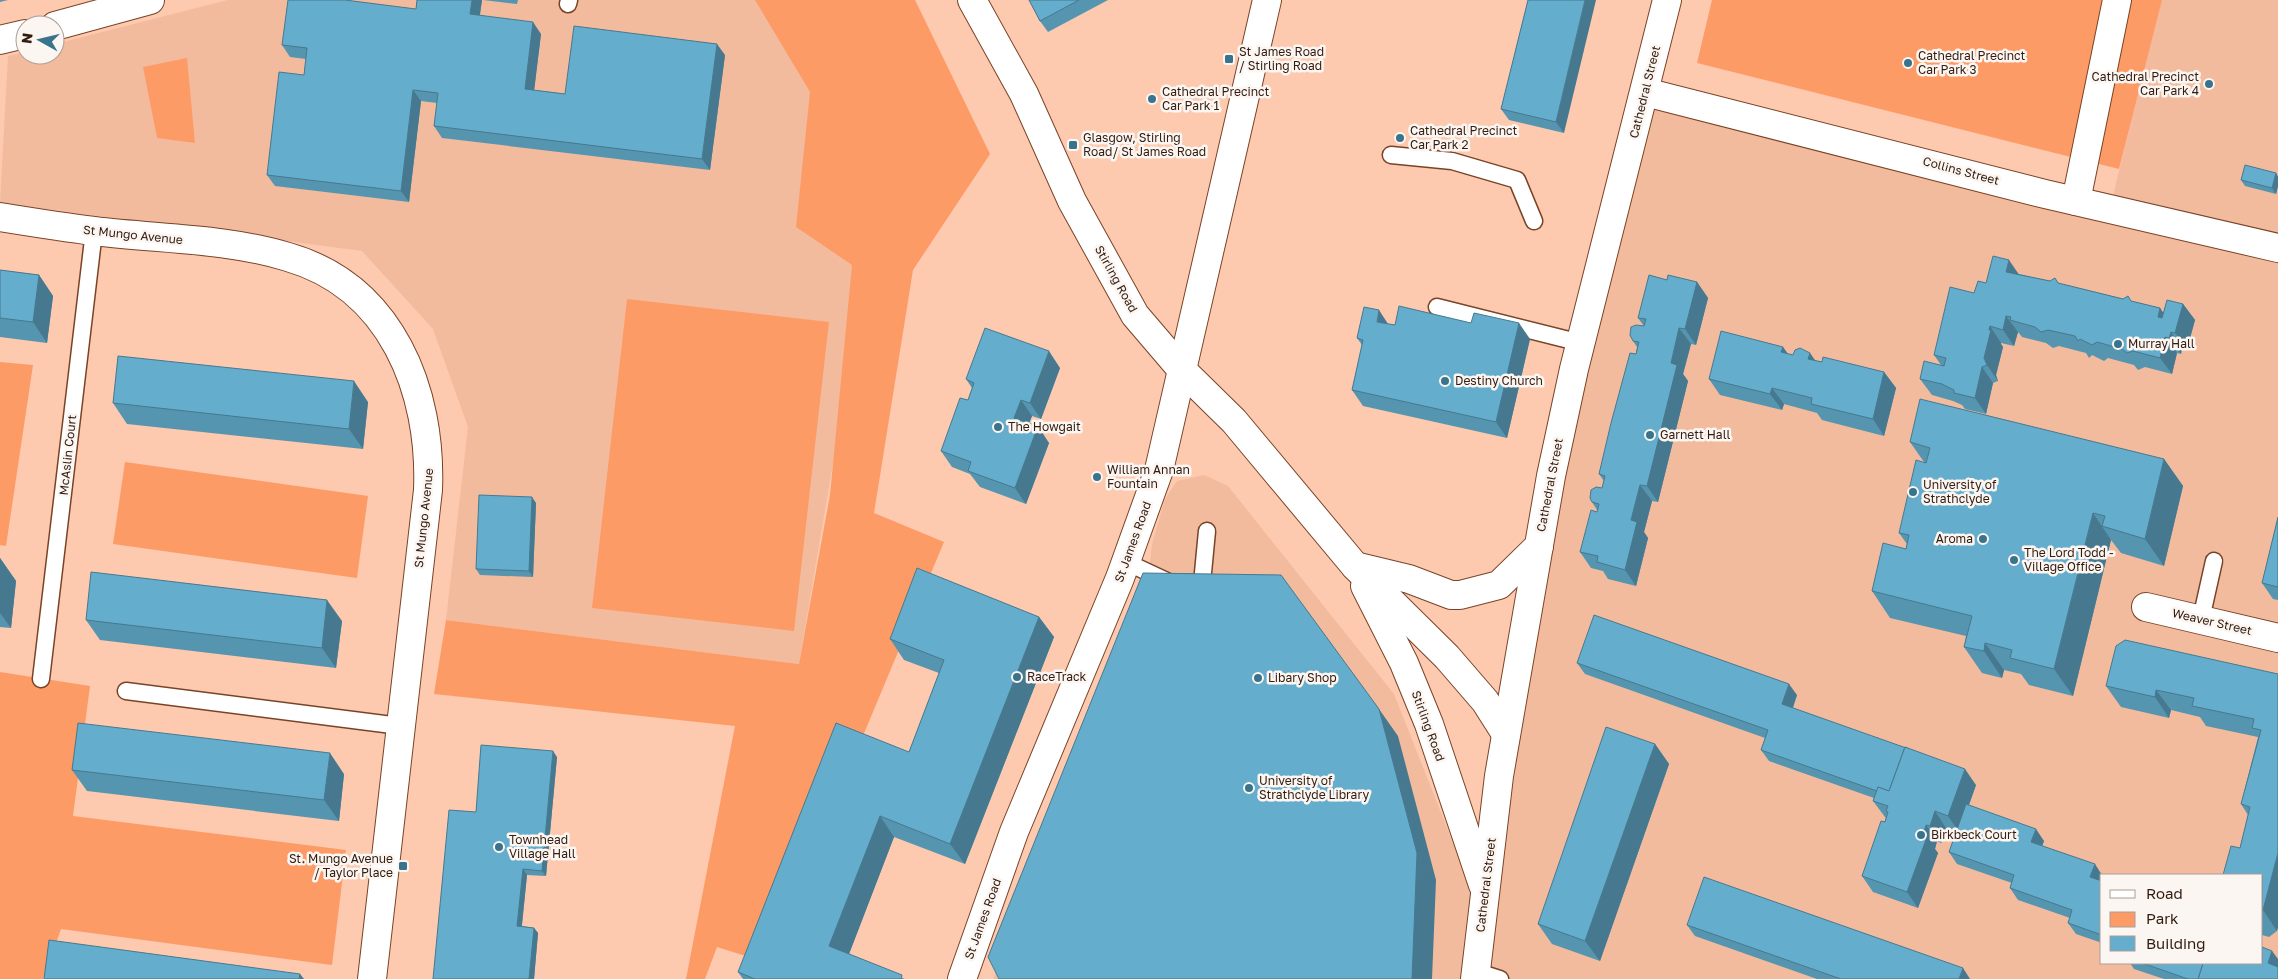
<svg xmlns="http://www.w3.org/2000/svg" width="2278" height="979" font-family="'Golos Text',sans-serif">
	<rect width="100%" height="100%" fill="#fdc9af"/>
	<g fill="#f3bb9e" fill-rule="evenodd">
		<polygon points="228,0 799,0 895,97 799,664 446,620 468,427 433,329 362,251 0,203 8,56 25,52 25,55 55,55 55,44"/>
		<path d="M2161 0H2278V979H993L1143 624 1152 544 1165 499 1177 481 1204 475 1228 486 1394 694 1482 916 1499 776 1645 92 2110 208ZM2102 875H2262V963H2102Z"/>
	</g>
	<g fill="#fd9b67">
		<polygon points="755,0 915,0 990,154 913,270 874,513 944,542 768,963 717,947 705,979 686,979 735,726 434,694 446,620 799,664 830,495 852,265 796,227 810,92"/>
		<polygon points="1712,0 2162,0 2119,169 1697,63"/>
		<polygon points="187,58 195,143 157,138 143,67"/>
		<polygon points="627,299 829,322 794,631 592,608"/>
		<polygon points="0,362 33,365 6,546 0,545"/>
		<polygon points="125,462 368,496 357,578 113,544"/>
		<polygon points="0,672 90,686 73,816 346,850 332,965 61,929 43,979 0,979"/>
	</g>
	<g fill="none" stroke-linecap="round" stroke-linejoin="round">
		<g stroke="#794326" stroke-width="19">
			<g id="lane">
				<polyline points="568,4 569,0"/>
				<polyline points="1391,155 1452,161 1517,180 1534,221"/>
				<polyline points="1437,307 1581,343"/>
				<polyline points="1126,562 1171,583 1202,583 1207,531"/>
				<polyline points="2201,619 2214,561"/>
				<polyline points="41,679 94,231"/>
				<polyline points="126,691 400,726"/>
				<polyline points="1475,971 1500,979"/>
			</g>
		</g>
		<g stroke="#794326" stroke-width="30">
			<g id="street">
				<polyline points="55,26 150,0"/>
				<polyline points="0,40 25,34"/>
				<polyline points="1645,92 2045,194 2278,248"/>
				<polyline points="2076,201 2117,0"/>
				<path d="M0 217C31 222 62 227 94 231 158 239 226 238 288 257 392 287 432 391 428 490L372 979"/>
				<polyline points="2146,607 2278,638"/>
				<polyline points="962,979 1014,832 1120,578 1159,470 1267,0"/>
			</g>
		</g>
		<g stroke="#794326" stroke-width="30">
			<g id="secondary">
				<polyline points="972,0 1024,94 1072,201 1135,315 1182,370 1234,421 1355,566 1447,657 1485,701 1506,734"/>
				<polyline points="1355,566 1409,579 1451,595 1460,595 1499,585 1539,546"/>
				<polyline points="1365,586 1404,663 1429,724 1483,885"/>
				<polyline points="1475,979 1499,776 1551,476 1574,369 1667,0"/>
			</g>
		</g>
		<use href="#lane" stroke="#fff" stroke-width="16"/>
		<use href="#street" stroke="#fff" stroke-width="28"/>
		<use href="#secondary" stroke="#fff" stroke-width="28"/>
	</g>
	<g fill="#5695af">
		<polygon points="0,0 8,0 0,2"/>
		<polygon points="417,0 482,0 480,15 541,34 534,90 565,94 725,55 710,170 442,138 434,126 437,103 421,101 409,202 275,186 267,175 304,75 306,59 290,57 282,45 416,9"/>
		<polygon points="483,0 518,0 517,4"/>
		<polygon points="1029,0 1108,0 1048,32 1040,21"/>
		<polygon points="1528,0 1564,133 1509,120 1501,109"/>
		<polygon points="2276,173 2278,177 2278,186 2276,194 2245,186 2241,180"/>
		<polygon points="0,270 39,275 53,296 47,343 0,337"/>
		<polygon points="2019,274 2059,283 2160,308 2163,313 2183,304 2195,320 2187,349 2182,348 2181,354 2177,353 2172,374 2145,367 2138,370 2134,365 2108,358 2104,361 2092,355 2089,358 2086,353 2059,346 2053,348 2046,343 2022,337 2018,332 2014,346 2001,343 2001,344 2003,347 1996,375 1998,381 1993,383 1986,414 1965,409 1962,405 1953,401 1932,395 1920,379 1941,365 1934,355 1974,293 1986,283"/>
		<polygon points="1667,280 1697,282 1708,298 1696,345 1691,344 1683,374 1688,381 1658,502 1652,501 1644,532 1648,538 1636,586 1608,579 1603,571 1591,568 1580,552 1597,512 1597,510 1592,502 1602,488 1604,481 1599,474 1636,354 1637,347 1633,341 1644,326 1638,318"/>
		<polygon points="1388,324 1395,325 1530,339 1507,438 1363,406 1352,390 1362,345 1357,338"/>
		<polygon points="1783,347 1788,354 1822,362 1884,372 1896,388 1884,436 1822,420 1817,413 1784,404 1782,410 1720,395 1709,379"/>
		<polygon points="1060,368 1041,419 1032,416 1029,423 1049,443 1026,504 980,487 970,474 952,467 941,451 968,400 972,388 966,379"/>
		<polygon points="368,402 363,449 127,424 113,403"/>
		<polygon points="1910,442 2164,459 2183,486 2164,566 2121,553 2111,540 2073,696 2029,685 2021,674 2004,670 2002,678 1982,673 1964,647 1966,636 1890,618 1872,591 1906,549 1907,544 1899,533 1924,462"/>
		<polygon points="536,503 533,577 480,575 476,569"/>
		<polygon points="2278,517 2278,600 2273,599 2262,583"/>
		<polygon points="0,558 16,581 11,628 0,627"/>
		<polygon points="1039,617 1054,637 965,864 894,837 849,954 905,979 743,979 738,972 909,752 939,673 904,660 890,639"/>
		<polygon points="86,620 342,621 336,668 100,640"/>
		<polygon points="1577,663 1797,695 1793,708 1976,785 1969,805 2044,841 2042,846 2102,875 2101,881 2102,881 2102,943 2076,934 2068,923 2070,918 2018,900 2010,888 2012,883 1957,864 1949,852 1957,831 1946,828 1941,843 1937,841 1935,849 1938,853 1918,908 1873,892 1862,876 1886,818 1885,817 1873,801 1874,798 1769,761 1761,750 1765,738 1585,674"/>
		<polygon points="2278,674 2277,931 2269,937 2262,935 2262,875 2240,848 2248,815 2241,804 2258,737 2206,726 2200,717 2171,710 2169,718 2121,707 2106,686"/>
		<polygon points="1655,744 1669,764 1600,961 1552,944 1538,924"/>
		<polygon points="557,757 546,876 527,875 522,926 534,928 538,933 534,979 433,979 476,812"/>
		<polygon points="72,770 344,774 339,821 87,791"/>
		<polygon points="1687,925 1970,979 1817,979 1695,936"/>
		<polygon points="2130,963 2262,963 2278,979 2164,979 2134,969"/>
	</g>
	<g fill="#46798f">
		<polygon points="472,0 482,0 478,26 470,14"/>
		<polygon points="1585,0 1596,0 1564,133 1556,122"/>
		<polygon points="533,22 541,34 533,100 525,89"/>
		<polygon points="717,44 725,55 710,170 702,159"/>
		<polygon points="413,90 421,101 409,202 401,191"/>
		<polygon points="2276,173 2278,177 2278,186 2276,194 2272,188"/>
		<polygon points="2009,260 2020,276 2006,272"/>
		<polygon points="39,275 53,296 47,343 33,322"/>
		<polygon points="1697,282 1708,298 1696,345 1685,329"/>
		<polygon points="2183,304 2195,320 2187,349 2175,333"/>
		<polygon points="2160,308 2171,324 2158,317"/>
		<polygon points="1379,310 1390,327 1377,322"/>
		<polygon points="2006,316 2018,332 2014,346 2003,330"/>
		<polygon points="1519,323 1530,339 1507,438 1496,422"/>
		<polygon points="1990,326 2001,343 2001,344 2003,347 1996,375 1998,381 1987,365 1984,358"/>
		<polygon points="1679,328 1691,344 1683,374 1688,381 1658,502 1647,486 1671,363"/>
		<polygon points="2171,332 2182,348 2181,354 2169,338"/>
		<polygon points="2165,337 2177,353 2172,374 2160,358"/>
		<polygon points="1783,347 1794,363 1781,352"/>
		<polygon points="1049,351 1060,368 1041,419 1030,403"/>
		<polygon points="1810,353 1822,370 1808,359"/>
		<polygon points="1982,367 1993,383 1986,414 1975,398"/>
		<polygon points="1884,372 1896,388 1884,436 1873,419"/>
		<polygon points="354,381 368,402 363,449 349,429"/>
		<polygon points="1772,388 1784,404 1782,410 1770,394"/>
		<polygon points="1021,400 1032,416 1025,434 1014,418"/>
		<polygon points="1038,426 1049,443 1026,504 1015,488"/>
		<polygon points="2164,459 2183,486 2164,566 2145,539"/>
		<polygon points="1640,485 1652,501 1644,532 1648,538 1636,586 1625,570 1631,520"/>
		<polygon points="532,497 536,503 533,577 529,571"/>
		<polygon points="2093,513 2111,540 2073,696 2054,669"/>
		<polygon points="0,558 16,581 11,628 0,613"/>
		<polygon points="327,600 342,621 336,668 322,648"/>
		<polygon points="1039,617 1054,637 965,864 950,844"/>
		<polygon points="1985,643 2004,670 2002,678 1984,651"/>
		<polygon points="1789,684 1797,695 1790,715 1782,704"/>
		<polygon points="2156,690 2171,710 2169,718 2155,697"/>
		<polygon points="1379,709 1398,736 1436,880 1432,979 1412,979"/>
		<polygon points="1655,744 1669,764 1600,961 1585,941"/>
		<polygon points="553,751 557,757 546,876 542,871"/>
		<polygon points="330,753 344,774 339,821 324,800"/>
		<polygon points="1965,769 1976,785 1959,832 1948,816"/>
		<polygon points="1935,811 1946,828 1941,843 1930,826"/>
		<polygon points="880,816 894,837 844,967 829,946"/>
		<polygon points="1926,825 1937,841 1935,849 1938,853 1918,908 1907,892"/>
		<polygon points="2036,829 2044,841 2039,854 2031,842"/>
		<polygon points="2278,853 2278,928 2277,931 2263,910"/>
		<polygon points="2095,864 2102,875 2102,879 2098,888 2090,877"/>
		<polygon points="523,869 527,875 521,932 517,926"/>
		<polygon points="534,928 538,933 534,979 529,979"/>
		<polygon points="2272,951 2278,959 2278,978 2268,963"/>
		<polygon points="1963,968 1970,979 1959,979"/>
		<polygon points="300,974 304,979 299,979"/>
	</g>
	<g fill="#64adcc" stroke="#46798f">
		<polygon points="288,0 345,0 416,9 417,0 472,0 470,14 533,22 525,89 565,94 574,26 717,44 702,159 434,126 438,93 413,90 401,191 267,175 279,72 304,75 307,48 282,45"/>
		<polygon points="1029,0 1079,0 1040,21"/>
		<polygon points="1528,0 1585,0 1556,122 1501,109"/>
		<polygon points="2245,165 2276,173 2272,188 2241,180"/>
		<polygon points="1993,256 2009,260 2006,272 2050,281 2055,278 2058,283 2123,299 2128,296 2131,301 2160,308 2158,317 2162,318 2167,300 2183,304 2175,333 2171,332 2169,338 2165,337 2160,358 2133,351 2127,353 2122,349 2097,342 2092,345 2080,339 2078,341 2075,336 2048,330 2041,332 2035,327 2010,320 2011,317 2006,316 2003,330 1990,326 1989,330 1991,330 1984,358 1987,365 1982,367 1975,398 1954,393 1954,390 1942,384 1920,379 1924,361 1944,366 1946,358 1934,355 1950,287 1974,293 1978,281 1986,283"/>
		<polygon points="0,270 39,275 33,322 0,318"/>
		<polygon points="1649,275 1667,280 1668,275 1697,282 1685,329 1679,328 1671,363 1677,365 1647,486 1640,485 1631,520 1637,522 1625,570 1597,562 1598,556 1580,552 1591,510 1597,512 1599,504 1592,502 1590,498 1591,490 1596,487 1602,488 1605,476 1599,474 1611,423 1630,353 1636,354 1639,342 1633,341 1630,335 1631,327 1636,325 1644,326 1646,319 1638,318"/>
		<polygon points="1399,306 1471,323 1474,313 1519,323 1496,422 1352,390 1363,340 1357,338 1364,307 1379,310 1377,322 1395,325"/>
		<polygon points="985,328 1049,351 1030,403 1021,400 1014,418 1038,426 1015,488 968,471 971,462 941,451 960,398 968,400 974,383 966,379"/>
		<polygon points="1721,331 1783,347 1781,352 1793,355 1795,350 1800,348 1810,353 1808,359 1822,362 1823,357 1884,372 1873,419 1811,404 1812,398 1772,388 1770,394 1709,379"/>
		<polygon points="118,356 354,381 349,429 113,403"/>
		<polygon points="1920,399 2164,459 2145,539 2102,526 2105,516 2093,513 2054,669 2010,658 2012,650 1985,643 1984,651 1964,647 1972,616 1872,591 1883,543 1906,549 1909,535 1899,533 1916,460 1926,463 1930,448 1910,442"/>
		<polygon points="479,495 532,497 529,571 476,569"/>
		<polygon points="2278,517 2278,587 2262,583"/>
		<polygon points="917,568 1039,617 950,844 880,816 829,946 902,975 901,979 755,979 738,972 836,723 909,752 944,660 890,639"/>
		<polygon points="91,572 327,600 322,648 86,620"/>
		<polygon points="1143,573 1281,575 1379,709 1417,853 1412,979 999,979 988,957"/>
		<polygon points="1594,615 1789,684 1782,704 1909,749 1905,747 1889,791 1878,787 1877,791 1761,750 1768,730 1577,663"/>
		<polygon points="2125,640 2278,674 2278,853 2263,910 2262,911 2262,875 2223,875 2231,846 2240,848 2250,807 2241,804 2261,730 2252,728 2254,719 2192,706 2194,698 2156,690 2155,697 2106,686 2116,646"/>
		<polygon points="78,723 330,753 324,800 72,770"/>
		<polygon points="1606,727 1655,744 1585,941 1538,924"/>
		<polygon points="481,745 553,751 542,871 523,869 517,926 534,928 529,979 433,979 449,810 476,812"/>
		<polygon points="1905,747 1965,769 1948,816 1935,811 1930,826 1926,825 1923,835 1927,837 1907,892 1862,876 1881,821 1885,822 1888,812 1886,811 1888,806 1873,801 1878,787 1889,791"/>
		<polygon points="1966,804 2036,829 2031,842 2095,864 2090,877 2102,881 2102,935 2068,923 2072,910 2010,888 2014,875 1949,852"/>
		<polygon points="1704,877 1963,968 1959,979 1841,979 1687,925"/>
		<polygon points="49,940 300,974 299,979 44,979"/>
		<polygon points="2262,947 2272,951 2268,963 2278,967 2278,979 2198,979 2203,963 2262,963"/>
		<polygon points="2142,963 2203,963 2198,979 2188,979"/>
	</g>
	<g fill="#39738c" stroke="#fcf6f2" stroke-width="2">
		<rect x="1224" y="54" width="10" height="10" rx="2.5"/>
		<circle cx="1908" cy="63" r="5"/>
		<circle cx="2209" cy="84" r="5"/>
		<circle cx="1152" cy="99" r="5"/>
		<circle cx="1400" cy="138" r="5"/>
		<rect x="1068" y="140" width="10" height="10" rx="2.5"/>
		<circle cx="2118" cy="344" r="5"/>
		<circle cx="1445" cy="381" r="5"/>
		<circle cx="998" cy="427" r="5"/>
		<circle cx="1650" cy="435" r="5"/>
		<circle cx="1097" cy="477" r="5"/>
		<circle cx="1913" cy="492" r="5"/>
		<circle cx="1983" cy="539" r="5"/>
		<circle cx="2014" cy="560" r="5"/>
		<circle cx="1017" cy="677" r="5"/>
		<circle cx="1258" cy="678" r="5"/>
		<circle cx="1249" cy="788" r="5"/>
		<circle cx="1921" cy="835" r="5"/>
		<circle cx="499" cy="847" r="5"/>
		<rect x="398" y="861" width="10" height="10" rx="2.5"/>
	</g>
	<g text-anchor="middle" stroke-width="5" stroke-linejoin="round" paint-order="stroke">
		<g font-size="12" fill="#321b0f" stroke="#fcf6f2" text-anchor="start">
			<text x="1239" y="56">St James Road<tspan x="1239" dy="14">/ Stirling Road</tspan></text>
			<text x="1918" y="60">Cathedral Precinct<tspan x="1918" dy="14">Car Park 3</tspan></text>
			<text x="2199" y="81" text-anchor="end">Cathedral Precinct<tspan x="2199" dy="14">Car Park 4</tspan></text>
			<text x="1162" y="96">Cathedral Precinct<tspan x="1162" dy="14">Car Park 1</tspan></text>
			<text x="1410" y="135">Cathedral Precinct<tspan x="1410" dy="14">Car Park 2</tspan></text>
			<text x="1083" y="142">Glasgow, Stirling<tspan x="1083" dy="14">Road/ St James Road</tspan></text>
			<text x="2128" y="348">Murray Hall</text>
			<text x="1455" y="385">Destiny Church</text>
			<text x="1008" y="431">The Howgait</text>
			<text x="1660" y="439">Garnett Hall</text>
			<text x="1107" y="474">William Annan<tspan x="1107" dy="14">Fountain</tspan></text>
			<text x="1923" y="489">University of<tspan x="1923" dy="14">Strathclyde</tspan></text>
			<text x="1973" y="543" text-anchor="end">Aroma</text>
			<text x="2024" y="557">The Lord Todd -<tspan x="2024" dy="14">Village Office</tspan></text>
			<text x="1027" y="681">RaceTrack</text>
			<text x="1268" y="682">Libary Shop</text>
			<text x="1259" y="785">University of<tspan x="1259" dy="14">Strathclyde Library</tspan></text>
			<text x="1931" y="839">Birkbeck Court</text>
			<text x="509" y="844">Townhead<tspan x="509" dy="14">Village Hall</tspan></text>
			<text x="393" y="863" text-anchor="end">St. Mungo Avenue<tspan x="393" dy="14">/ Taylor Place</tspan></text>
		</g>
		<g font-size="12" fill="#321b0f" stroke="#fcf6f2">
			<text transform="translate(1645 92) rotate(-76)" y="4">Cathedral Street</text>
			<text transform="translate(1961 171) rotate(15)" y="4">Collins Street</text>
			<text transform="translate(133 235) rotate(6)" y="4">St Mungo Avenue</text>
			<text transform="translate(1116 279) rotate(61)" y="4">Stirling Road</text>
			<text transform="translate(68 455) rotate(-84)" y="4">McAslin Court</text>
			<text transform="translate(1550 485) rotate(-79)" y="4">Cathedral Street</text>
			<text transform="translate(424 518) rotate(-84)" y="4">St Mungo Avenue</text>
			<text transform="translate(1133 542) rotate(-70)" y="4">St James Road</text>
			<text transform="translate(2212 622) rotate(13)" y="4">Weaver Street</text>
			<text transform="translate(1428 726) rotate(70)" y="4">Stirling Road</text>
			<text transform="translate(1486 885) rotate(-83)" y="4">Cathedral Street</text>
			<text transform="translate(983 919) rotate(-70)" y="4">St James Road</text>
		</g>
	</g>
	<rect x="2100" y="874" width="162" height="90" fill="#fcf6f2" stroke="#ab9e97"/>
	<rect x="2110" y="890" width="25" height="8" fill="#ffffff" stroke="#ab9e97"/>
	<text x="2146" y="899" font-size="15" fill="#321b0f">Road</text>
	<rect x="2110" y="912" width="25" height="15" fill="#fd9b67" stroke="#ab9e97"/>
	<text x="2146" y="924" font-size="15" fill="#321b0f">Park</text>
	<rect x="2110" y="936" width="25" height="15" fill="#64adcc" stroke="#ab9e97"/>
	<text x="2146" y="949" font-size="15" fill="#321b0f">Building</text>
	<g transform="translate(40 40) rotate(278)"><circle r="24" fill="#fcf6f2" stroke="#ab9e97"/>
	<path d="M0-4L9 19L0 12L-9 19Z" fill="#39738c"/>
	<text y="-8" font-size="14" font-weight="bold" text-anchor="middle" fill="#321b0f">N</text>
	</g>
</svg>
